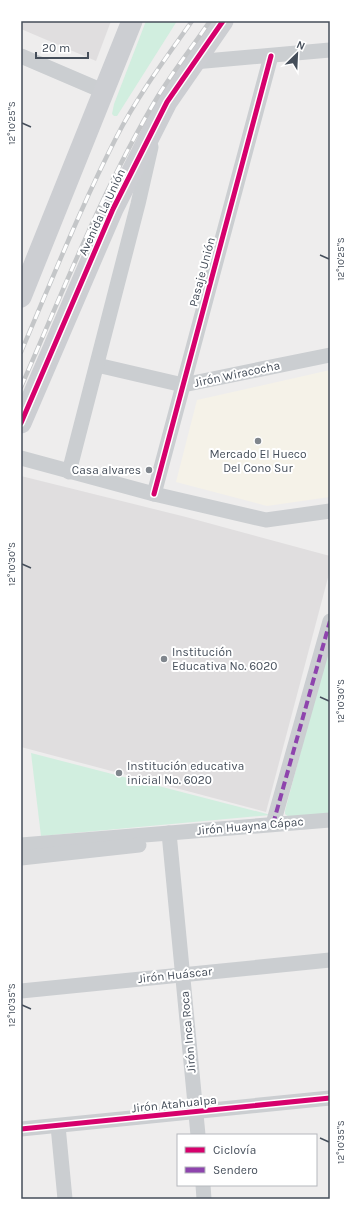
<svg xmlns="http://www.w3.org/2000/svg" width="351" height="1220" font-family="Karla,sans-serif">
	<rect width="100%" height="100%" fill="#eeeded"/>
	<polygon fill="#f5f2e8" points="330,370 330,497 267,506 176,482 197,400"/>
	<g fill="#e0dedf">
		<polygon points="21,21 111,21 96,61 21,29"/>
		<polygon points="21,476 186,517 330,556 330,570 266,812 21,747"/>
	</g>
	<g fill="#d1eedf">
		<polygon points="146,21 177,21 117,116 114,116 112,114 114,104"/>
		<polygon points="330,641 330,813 289,817 285,814 285,811"/>
		<polygon points="31,753 271,815 41,836"/>
	</g>
	<g fill="none" stroke-linecap="round" stroke-linejoin="round">
		<g stroke="#cbced1" stroke-width="15">
			<polyline points="21,56 105,92"/>
			<polyline points="194,62 330,50"/>
			<polyline points="97,365 183,385 330,355"/>
			<polyline points="21,458 154,494 266,520 330,511"/>
			<polyline points="69,472 138,204 151,147"/>
			<polyline points="154,494 271,56"/>
			<polyline points="273,824 330,621"/>
			<polyline points="169,833 198,1135"/>
			<polyline points="21,845 330,820"/>
			<polyline points="21,858 139,845"/>
			<polyline points="21,991 330,960"/>
			<polyline points="58,1126 65,1199"/>
			<polyline points="21,1129 330,1098"/>
			<polyline points="203,1185 204,1199"/>
		</g>
		<g stroke="#ccced2" stroke-width="21">
			<polyline points="21,297 132,21"/>
			<polyline points="21,423 113,209 167,102 223,21"/>
		</g>
		<g stroke="#c4c6c8" stroke-width="4.5">
			<g id="rail">
				<path d="M21 352C52 280 81 206 117 136 138 95 166 58 192 21"/>
				<path d="M21 387C64 289 103 188 158 96 174 70 193 46 210 21"/>
			</g>
		</g>
		<use href="#rail" stroke="#fff" stroke-width="3" stroke-dasharray="9" stroke-linecap="butt"/>
		<polyline stroke="#8e44ad" stroke-width="4" stroke-dasharray="8 4" stroke-linecap="butt" points="273,824 330,621"/>
		<g stroke="#fff" stroke-width="8">
			<g id="cycleway">
				<polyline points="21,423 113,209 167,102 223,21"/>
				<polyline points="154,494 271,56"/>
				<polyline points="21,1129 330,1098"/>
			</g>
		</g>
		<use href="#cycleway" stroke="#d6006c" stroke-width="5"/>
	</g>
	<path fill="none" stroke="#454e5a" stroke-width="1.5" d="M22 123 31 127M320 255 329 259M22 564 31 568M320 697 329 701M22 1005 31 1009M320 1138 329 1142"/>
	<g fill="#80868d" stroke="#fff" stroke-width="1.5">
		<circle cx="258" cy="441" r="4"/>
		<circle cx="149" cy="470" r="4"/>
		<circle cx="164" cy="659" r="4"/>
		<circle cx="119" cy="773" r="4"/>
	</g>
	<g text-anchor="middle" stroke-width="4" stroke-linejoin="round" paint-order="stroke">
		<g font-size="12" fill="#454e5a" stroke="#fff">
			<text transform="translate(102 212) rotate(-65)" y="4">Avenida La Unión</text>
			<text transform="translate(202 272) rotate(-75)" y="4">Pasaje Unión</text>
			<text transform="translate(237 374) rotate(-12)" y="4">Jirón Wiracocha</text>
			<text transform="translate(250 826) rotate(-5)" y="4">Jirón Huayna Cápac</text>
			<text transform="translate(175 975) rotate(-6)" y="4">Jirón Huáscar</text>
			<text transform="translate(188 1032) rotate(-95)" y="4">Jirón Inca Roca</text>
			<text transform="translate(174 1104) rotate(-6)" y="4">Jirón Atahualpa</text>
		</g>
		<g font-size="12" fill="#454e5a" stroke="#fff" text-anchor="start">
			<text x="258" y="458" text-anchor="middle">Mercado El Hueco<tspan x="258" dy="14">Del Cono Sur</tspan></text>
			<text x="141" y="474" text-anchor="end">Casa alvares</text>
			<text x="172" y="656">Institución<tspan x="172" dy="14">Educativa No. 6020</tspan></text>
			<text x="127" y="770">Institución educativa<tspan x="127" dy="14">inicial No. 6020</tspan></text>
		</g>
	</g>
	<rect width="351" height="1220" fill="none" stroke="#ffffff" stroke-width="44"/>
	<rect x="177" y="1134" width="140" height="52" fill="#ffffff" stroke="#b5b8bd"/>
	<rect x="185" y="1147" width="20" height="6" fill="#d6006c" stroke="#b5b8bd"/>
	<text x="213" y="1154" font-size="12" fill="#454e5a">Ciclovía</text>
	<rect x="185" y="1167" width="20" height="6" fill="#8e44ad" stroke="#b5b8bd"/>
	<text x="213" y="1174" font-size="12" fill="#454e5a">Sendero</text>
	<g transform="translate(297 54) rotate(24)" stroke="#ffffff" stroke-width="3" paint-order="stroke">
	<path d="M0-3L7 15L0 10L-7 15Z" fill="#454e5a"/>
	<text y="-6" font-size="11" font-weight="bold" text-anchor="middle" fill="#454e5a">N</text>
	</g>
	<path d="M36 52v6h52v-6" fill="none" stroke="#454e5a" stroke-width="2"/>
	<text x="42" y="52" font-size="12" fill="#454e5a" stroke="#ffffff" stroke-width="3" paint-order="stroke">20 m</text>
	<rect x="22" y="22" width="307" height="1176" fill="none" stroke="#454e5a" stroke-width="1.5"/>
	<g font-size="10" text-anchor="middle" fill="#454e5a">
		<text transform="translate(11 123) rotate(-90)" y="4">12°10'25"S</text>
		<text transform="translate(340 259) rotate(-90)" y="4">12°10'25"S</text>
		<text transform="translate(11 564) rotate(-90)" y="4">12°10'30"S</text>
		<text transform="translate(340 701) rotate(-90)" y="4">12°10'30"S</text>
		<text transform="translate(11 1005) rotate(-90)" y="4">12°10'35"S</text>
		<text transform="translate(340 1142) rotate(-90)" y="4">12°10'35"S</text>
	</g>
</svg>
